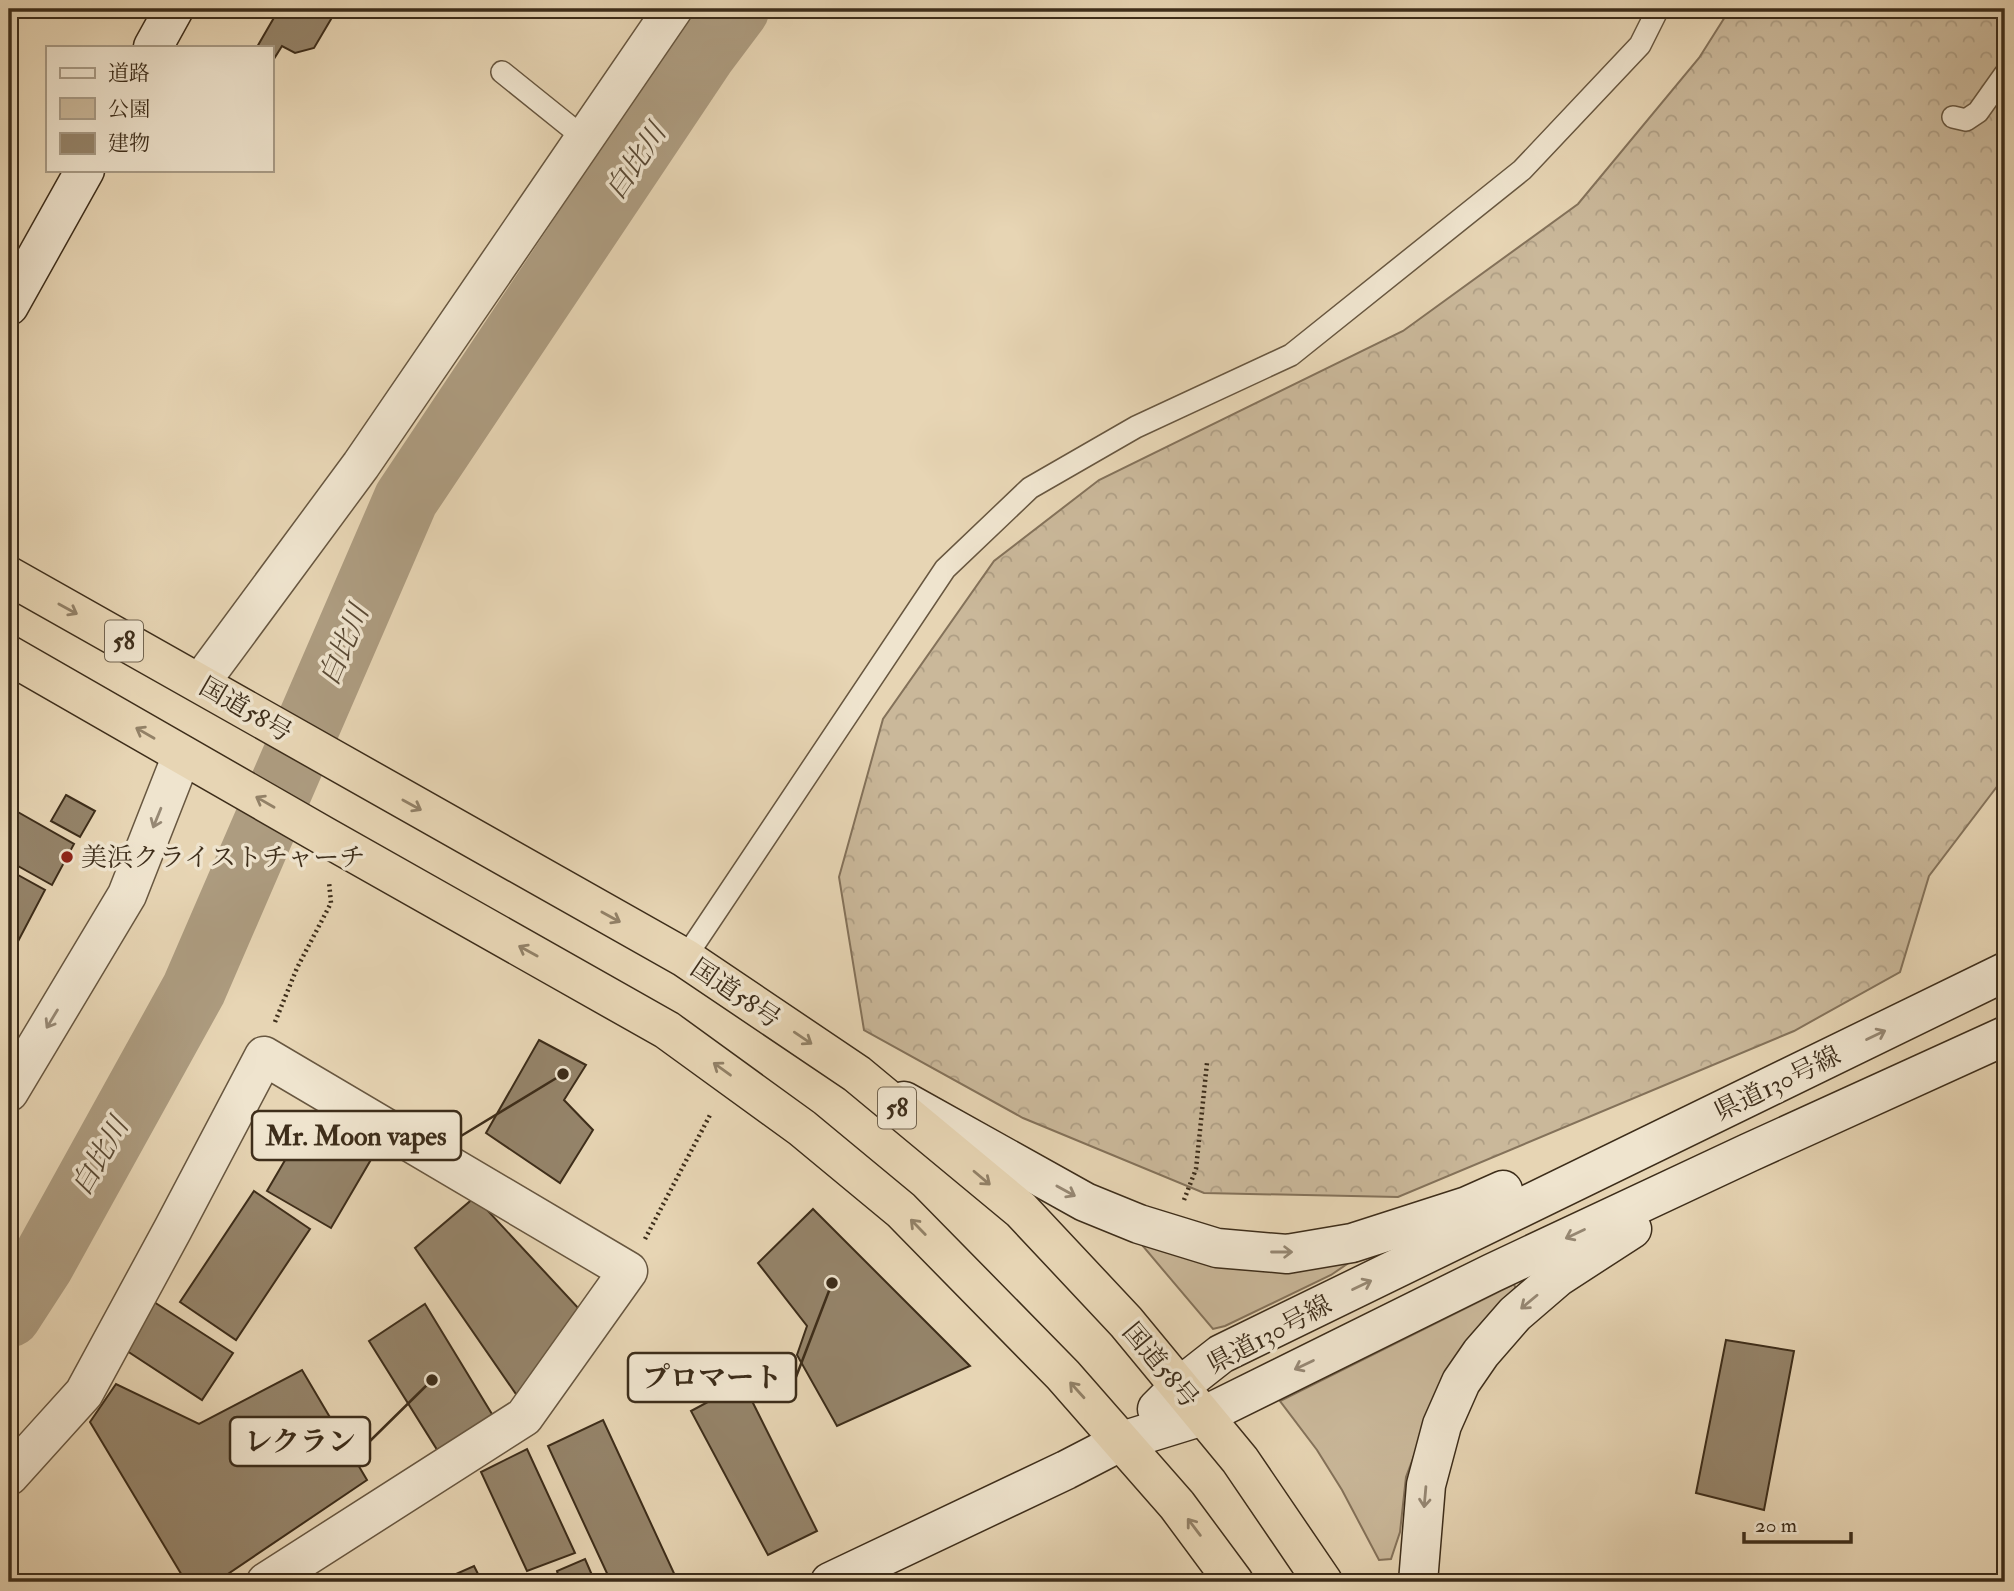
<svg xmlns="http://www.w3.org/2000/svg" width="2014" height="1591" font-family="'IM FELL Double Pica','Noto Serif JP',serif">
	<defs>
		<pattern id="forest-crowns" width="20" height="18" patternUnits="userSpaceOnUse" patternTransform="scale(1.75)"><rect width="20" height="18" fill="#cab89a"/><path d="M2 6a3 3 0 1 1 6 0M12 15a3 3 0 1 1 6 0" fill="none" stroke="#ae9e84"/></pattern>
	</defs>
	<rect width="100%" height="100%" fill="#e7d5b4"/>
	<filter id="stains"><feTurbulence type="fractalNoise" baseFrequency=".00286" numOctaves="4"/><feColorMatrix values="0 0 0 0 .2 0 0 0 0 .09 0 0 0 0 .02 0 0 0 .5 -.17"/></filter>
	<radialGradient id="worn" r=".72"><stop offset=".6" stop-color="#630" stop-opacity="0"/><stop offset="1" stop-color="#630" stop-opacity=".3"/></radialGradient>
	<g fill="#cab89a" stroke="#84725a" stroke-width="2">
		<polygon points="1142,1245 1350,1262 1331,1275 1225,1326 1213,1329"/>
		<polygon points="1514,1284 1517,1292 1434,1403 1406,1477 1400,1532 1391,1559 1379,1560 1342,1490 1317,1450 1280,1401"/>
	</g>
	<polygon fill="url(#forest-crowns)" stroke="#84725a" stroke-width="2" points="1730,9 2005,9 2005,776 1929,876 1900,972 1794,1031 1398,1197 1204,1193 1023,1118 864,1030 839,877 883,719 994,561 1099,480 1403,331 1578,204 1699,58"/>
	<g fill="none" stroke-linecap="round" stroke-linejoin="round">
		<polyline stroke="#ad9c80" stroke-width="65" points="9,1315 42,1264 194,989 406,499 704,53 737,9"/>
	</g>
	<g fill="#95846a" stroke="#3d2d1a" stroke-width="2">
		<polygon points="279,9 337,9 314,48 295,53 282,46 272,62 271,47 257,47"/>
		<polygon points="66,795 95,811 80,837 51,821"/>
		<polygon points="9,807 74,844 52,885 9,861"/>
		<polygon points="9,870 45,890 14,949 9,947"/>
		<polygon points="539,1040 586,1065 564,1100 593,1130 560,1183 486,1133"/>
		<polygon points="312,1114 376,1151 331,1228 267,1191"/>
		<polygon points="254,1191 310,1229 236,1340 180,1302"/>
		<polygon points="475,1197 581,1311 518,1397 415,1248"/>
		<polygon points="813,1209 970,1366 837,1426 797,1355 807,1326 758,1263"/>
		<polygon points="154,1302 233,1353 202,1400 124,1349"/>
		<polygon points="425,1304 495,1419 441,1456 369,1341"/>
		<polygon points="1726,1340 1794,1351 1764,1510 1696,1493"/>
		<polygon points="302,1370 367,1480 216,1582 186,1582 90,1422 116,1384 199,1424"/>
		<polygon points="743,1383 817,1531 768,1555 691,1411"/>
		<polygon points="603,1420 678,1582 611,1582 548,1446"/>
		<polygon points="527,1449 575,1553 527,1571 481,1472"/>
		<polygon points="585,1559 595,1582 560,1582 557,1571"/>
		<polygon points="474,1566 482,1582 438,1582"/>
	</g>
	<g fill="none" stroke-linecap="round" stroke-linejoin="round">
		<g stroke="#685740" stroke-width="24">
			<g id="lane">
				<polyline points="502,72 584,138"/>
				<polyline points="1953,117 1966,120 1978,112 2005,74"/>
				<polyline points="685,958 945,569 1030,488 1136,427 1291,355 1522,170 1640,45 1658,9"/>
			</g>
		</g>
		<g stroke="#685740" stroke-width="41">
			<g id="street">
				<polyline points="200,683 361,465 673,9"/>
				<polyline points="9,1092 127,895 182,755"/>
				<polyline points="9,1476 84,1393 173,1229 264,1056 628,1271 524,1417 266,1582"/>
			</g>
		</g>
		<g stroke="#3d2d1a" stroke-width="41">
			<g id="secondary">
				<polyline points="153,47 174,9"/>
				<polyline points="9,306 85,170"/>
				<polyline points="904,1101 1085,1202 1139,1224 1217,1248 1287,1254 1352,1243 1467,1206 1503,1190"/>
				<polyline points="1157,1409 1179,1387 1221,1354 2005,972"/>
				<polyline points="830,1582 1066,1470 1122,1441 1203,1416 1492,1273 1748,1153 2005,1036"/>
				<polyline points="1418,1582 1426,1485 1442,1425 1461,1382 1481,1353 1515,1314 1558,1277 1632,1229"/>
			</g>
		</g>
		<g stroke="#3d2d1a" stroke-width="41">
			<g id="highway">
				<polyline points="9,576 685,958 857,1074 1021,1210 1126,1322 1240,1460 1323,1582"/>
				<polyline points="9,655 324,836 667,1030 802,1128 901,1210 1063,1375 1177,1505 1234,1582"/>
			</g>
		</g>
		<g stroke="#3d2d1a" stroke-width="4.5" stroke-dasharray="2 3.5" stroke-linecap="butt">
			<polyline points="275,1022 297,968 331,903 329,882"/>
			<polyline points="1184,1200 1196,1169 1207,1063"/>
			<polyline points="645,1239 710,1115"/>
		</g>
		<use href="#lane" stroke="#efe4ce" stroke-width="21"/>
		<use href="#street" stroke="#efe4ce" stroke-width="38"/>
		<use href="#secondary" stroke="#efe4ce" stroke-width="38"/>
		<use href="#highway" stroke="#e7d5b4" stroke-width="38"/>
	</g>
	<defs><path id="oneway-shaft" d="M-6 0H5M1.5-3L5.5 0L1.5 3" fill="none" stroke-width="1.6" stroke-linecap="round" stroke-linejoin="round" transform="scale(1.75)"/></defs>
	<g stroke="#928167">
		<use href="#oneway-shaft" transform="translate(68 609) rotate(29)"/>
		<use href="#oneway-shaft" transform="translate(145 733) rotate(-150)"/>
		<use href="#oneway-shaft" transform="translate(265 802) rotate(-150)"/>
		<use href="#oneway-shaft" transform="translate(412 805) rotate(29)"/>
		<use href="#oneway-shaft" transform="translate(611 917) rotate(29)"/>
		<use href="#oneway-shaft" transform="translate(528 951) rotate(-151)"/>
		<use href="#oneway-shaft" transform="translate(803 1038) rotate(34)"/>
		<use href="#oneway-shaft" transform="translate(722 1069) rotate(-144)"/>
		<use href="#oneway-shaft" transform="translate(982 1178) rotate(40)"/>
		<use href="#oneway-shaft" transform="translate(918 1227) rotate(-134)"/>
		<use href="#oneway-shaft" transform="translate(1077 1390) rotate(-132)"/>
		<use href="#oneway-shaft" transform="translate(1194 1527) rotate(-127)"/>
	</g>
	<g stroke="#968874">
		<use href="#oneway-shaft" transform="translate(157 818) rotate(112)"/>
		<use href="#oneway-shaft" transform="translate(52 1019) rotate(121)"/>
		<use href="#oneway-shaft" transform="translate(1876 1035) rotate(-26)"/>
		<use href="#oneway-shaft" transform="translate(1066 1191) rotate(29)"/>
		<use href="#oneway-shaft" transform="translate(1575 1234) rotate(155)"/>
		<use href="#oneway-shaft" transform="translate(1282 1252)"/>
		<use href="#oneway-shaft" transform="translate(1362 1285) rotate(-26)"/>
		<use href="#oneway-shaft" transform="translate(1529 1302) rotate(140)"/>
		<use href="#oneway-shaft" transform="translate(1304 1365) rotate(154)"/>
		<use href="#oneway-shaft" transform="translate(1425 1497) rotate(95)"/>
	</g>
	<circle fill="#8f2418" stroke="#efe4ce" stroke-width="2.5" cx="67" cy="857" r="7"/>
	<g text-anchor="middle" stroke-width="7" stroke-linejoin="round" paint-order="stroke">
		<g fill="#efe4ce" stroke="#726450" stroke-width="2">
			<rect x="105" y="620.5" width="38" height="41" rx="5"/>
			<rect x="878" y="1087.5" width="38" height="41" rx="5"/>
		</g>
		<g font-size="24" font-weight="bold" fill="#3d2d1a">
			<text x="124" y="649">58</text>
			<text x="897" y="1116">58</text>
		</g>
		<g font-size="26" fill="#3d2d1a" stroke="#efe4ce">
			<text transform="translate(246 709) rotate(30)" y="9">国道58号</text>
			<text transform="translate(736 993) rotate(34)" y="9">国道58号</text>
			<text transform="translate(1777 1083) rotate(-26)" y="9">県道130号線</text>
			<text transform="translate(1269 1334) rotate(-28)" y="9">県道130号線</text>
			<text transform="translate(1161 1365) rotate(50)" y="9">国道58号</text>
		</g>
		<g font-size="26" fill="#3d2d1a" stroke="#efe4ce" text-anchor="start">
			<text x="81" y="866">美浜クライストチャーチ</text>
		</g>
		<g font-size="28" font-style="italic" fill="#594934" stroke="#efe4ce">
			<text transform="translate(635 161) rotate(-56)" y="10">白比川</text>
			<text transform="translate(343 645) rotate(-67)" y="10">白比川</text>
			<text transform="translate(99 1156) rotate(-60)" y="10">白比川</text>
		</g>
	</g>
	<path fill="none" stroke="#3d2d1a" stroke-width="2.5" d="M563 1074L461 1136M832 1283L796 1377M432 1380L370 1441"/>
	<g fill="#3d2d1a" stroke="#efe4ce" stroke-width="2.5">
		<circle cx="563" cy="1074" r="7"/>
		<circle cx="832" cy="1283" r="7"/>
		<circle cx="432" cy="1380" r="7"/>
	</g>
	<g fill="#efe4ce" stroke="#3d2d1a" stroke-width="2.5">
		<rect x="252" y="1111" width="209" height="49" rx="7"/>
		<rect x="628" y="1353" width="168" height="49" rx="7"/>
		<rect x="230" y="1417" width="140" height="49" rx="7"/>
	</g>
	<g font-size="28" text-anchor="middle" font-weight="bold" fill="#3d2d1a">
		<text x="356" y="1145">Mr. Moon vapes</text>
		<text x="712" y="1387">プロマート</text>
		<text x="300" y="1451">レクラン</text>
	</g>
	<rect width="2014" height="1591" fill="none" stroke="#e7d5b4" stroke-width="35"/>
	<rect x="10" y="10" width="1993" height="1570" fill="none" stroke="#3d2d1a" stroke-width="3.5"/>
	<rect x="18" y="18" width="1979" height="1556" fill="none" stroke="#3d2d1a" stroke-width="2"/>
	<rect x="46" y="46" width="228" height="126" fill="#efe4ce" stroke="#a89b86" stroke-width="2"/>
	<rect x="60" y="68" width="35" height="10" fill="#efe4ce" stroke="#a89b86" stroke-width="2"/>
	<text x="108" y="80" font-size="21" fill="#3d2d1a">道路</text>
	<rect x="60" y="98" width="35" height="21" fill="#cab89a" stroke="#a89b86" stroke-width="2"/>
	<text x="108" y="116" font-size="21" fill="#3d2d1a">公園</text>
	<rect x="60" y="133" width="35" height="21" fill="#95846a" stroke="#a89b86" stroke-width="2"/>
	<text x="108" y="150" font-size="21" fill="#3d2d1a">建物</text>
	<path d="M1744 1532v10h107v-10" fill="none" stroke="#3d2d1a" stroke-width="3.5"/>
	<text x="1755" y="1532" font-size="21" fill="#3d2d1a" stroke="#efe4ce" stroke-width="5" paint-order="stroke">20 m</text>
	<rect width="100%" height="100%" filter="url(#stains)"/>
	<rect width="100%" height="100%" fill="url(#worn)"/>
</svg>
